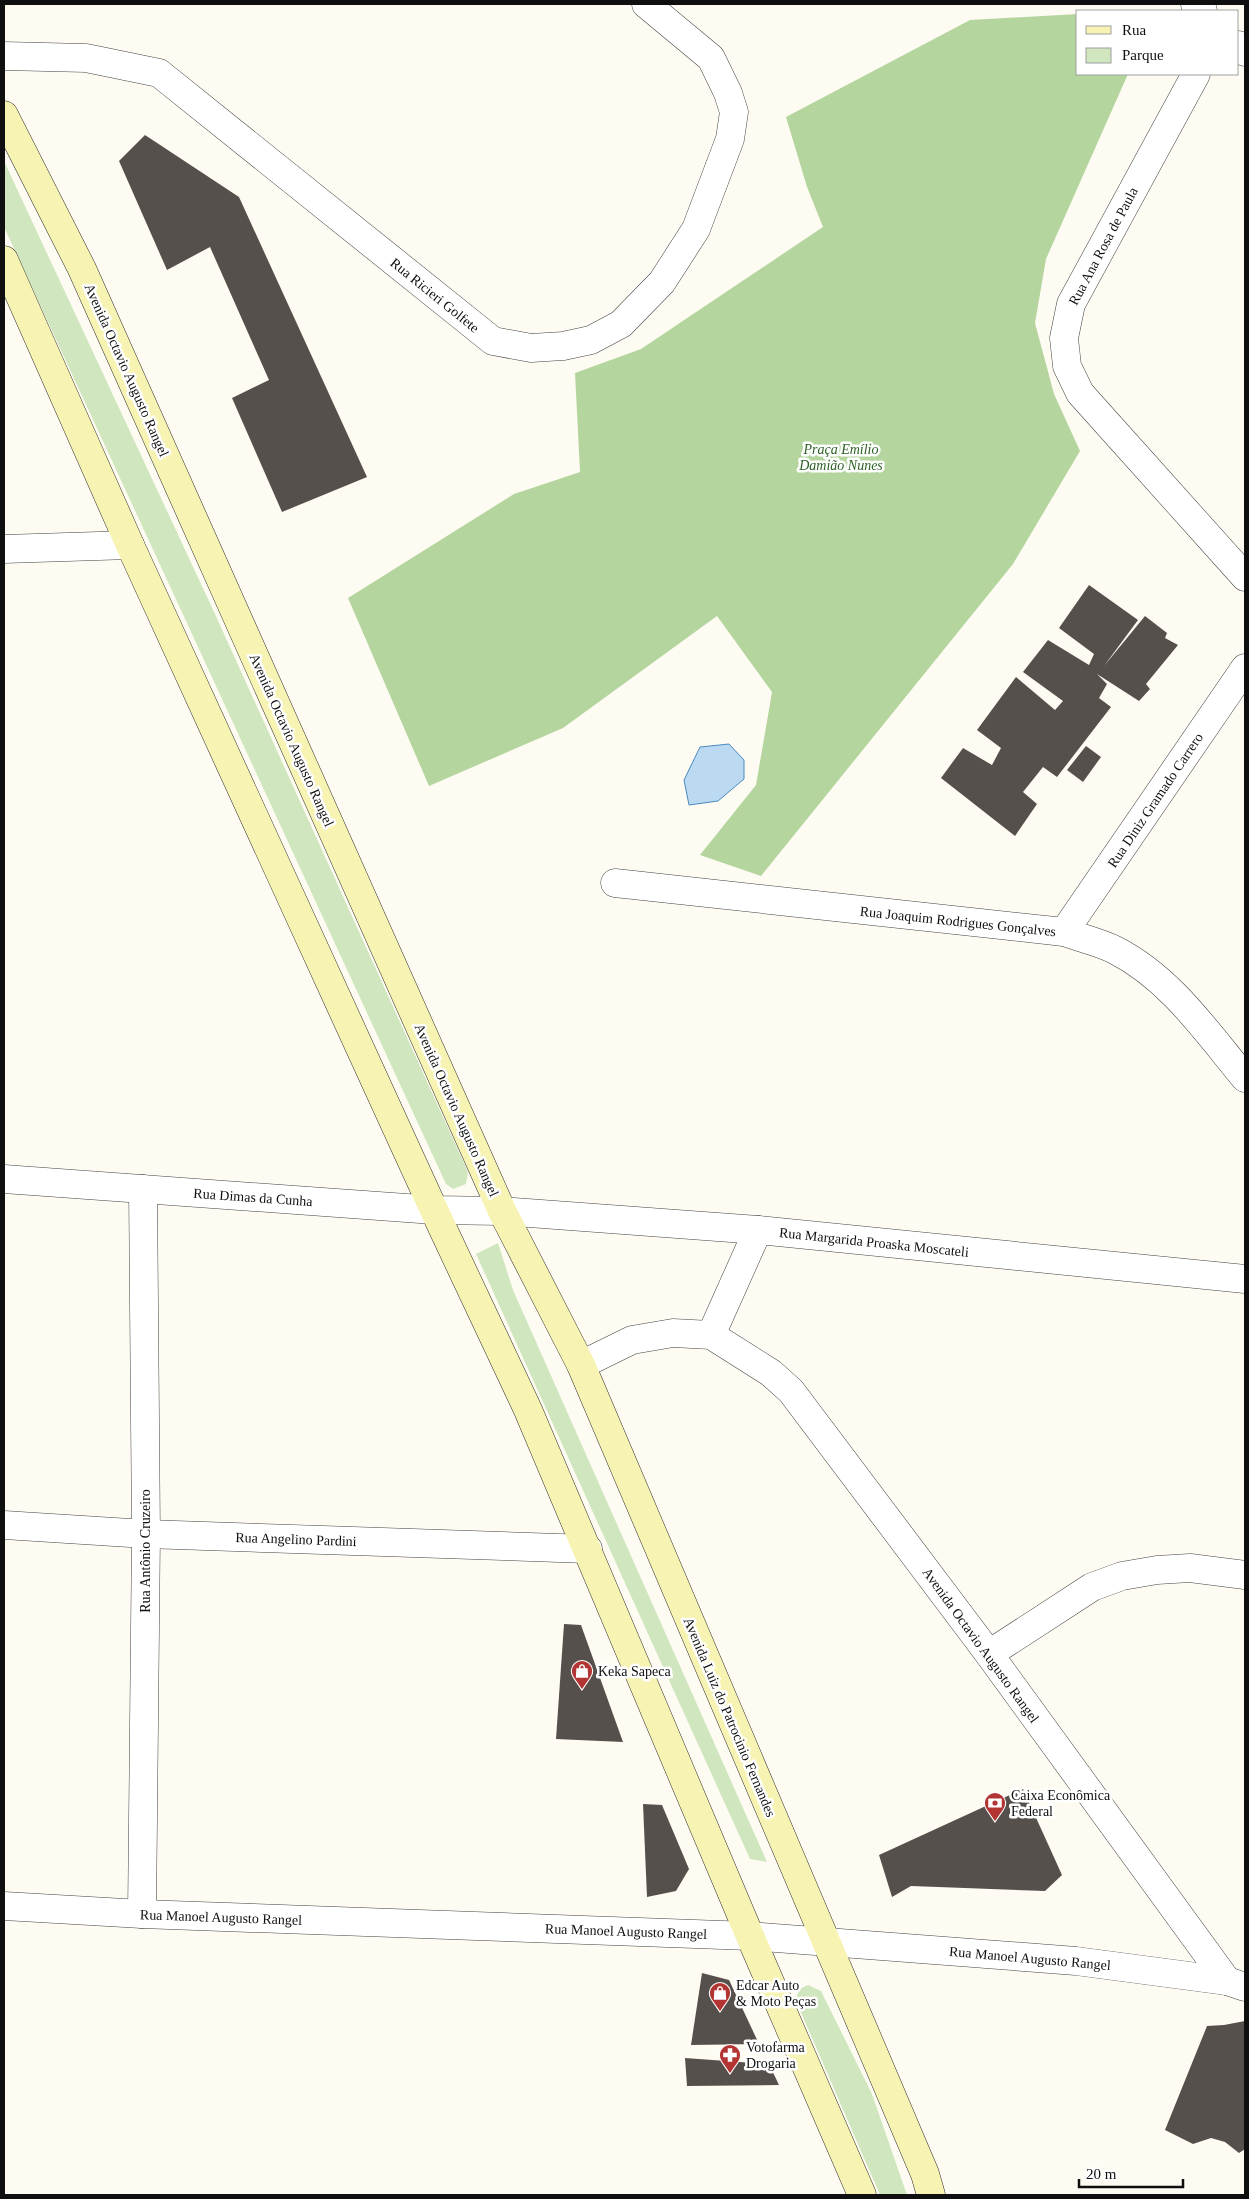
<svg xmlns="http://www.w3.org/2000/svg" width="1249" height="2199" font-family="'Times New Roman',serif">
	<rect width="100%" height="100%" fill="#fefcf2"/>
	<g fill="#d0e6be">
		<polygon points="4,161 215,614 468,1172 466,1184 453,1189 446,1184 4,227"/>
		<polygon points="498,1243 513,1290 767,1862 750,1859 476,1254"/>
		<polygon points="808,1985 821,1991 872,2094 907,2195 880,2195 796,2001 799,1989"/>
	</g>
	<polygon fill="#b4d59e" points="1078,14 1078,74 1128,74 1046,259 1035,323 1054,394 1080,451 1013,564 761,876 700,855 756,785 772,692 717,616 563,728 429,786 348,598 514,494 580,472 575,373 641,349 823,227 807,187 786,117 970,20"/>
	<polygon fill="#bbdaf1" stroke="#488ac1" points="729,744 744,760 744,779 718,801 689,805 684,780 700,747"/>
	<g fill="#56504c">
		<polygon points="145,135 239,197 367,477 282,512 232,398 269,380 210,247 167,270 119,161"/>
		<polygon points="1089,585 1138,620 1104,666 1145,616 1167,633 1165,638 1178,645 1146,684 1150,689 1139,701 1097,674 1107,684 1099,698 1111,707 1057,777 1043,767 1023,792 1037,804 1015,836 941,778 963,748 992,765 1001,748 977,730 1016,677 1055,710 1063,701 1023,672 1048,640 1089,665 1094,654 1059,628"/>
		<polygon points="1086,746 1101,757 1083,782 1067,770"/>
		<polygon points="564,1624 581,1625 623,1742 556,1739"/>
		<polygon points="1023,1789 1062,1875 1045,1891 911,1886 892,1897 879,1855"/>
		<polygon points="643,1804 662,1805 689,1869 676,1891 647,1897"/>
		<polygon points="702,1973 729,1980 759,2044 691,2045"/>
		<polygon points="1245,2021 1245,2149 1239,2153 1225,2142 1211,2138 1193,2144 1165,2130 1207,2026 1224,2025"/>
		<polygon points="685,2058 769,2064 779,2085 687,2086"/>
	</g>
	<g fill="none" stroke-linecap="round" stroke-linejoin="round">
		<g stroke="#424242" stroke-width="29">
			<g id="minor">
				<polyline points="4,56 86,58 159,73 493,341 531,348 563,346 591,340 621,324 662,282 696,229 730,139 734,112 728,93 711,58 646,4"/>
				<polyline points="1196,74 1071,304 1064,338 1067,366 1080,393 1245,577"/>
				<polyline points="4,549 130,545"/>
				<path d="M615 883 1064 932C1080 938 1099 942 1115 950 1170 978 1206 1031 1245 1078"/>
				<polyline points="1064,932 1245,668"/>
				<polyline points="4,1179 434,1210 502,1211 758,1230 1245,1279"/>
				<polyline points="711,1335 758,1230"/>
				<polyline points="581,1365 632,1340 673,1333 711,1335 771,1373 791,1391 989,1654 1227,1981"/>
				<polyline points="4,1525 146,1534 588,1549"/>
				<polyline points="989,1654 1092,1587 1122,1576 1157,1570 1190,1568 1245,1575"/>
				<polyline points="4,1906 142,1914 750,1936 1076,1961 1227,1981 1245,1987"/>
				<polyline points="142,1914 146,1534 143,1189"/>
			</g>
		</g>
		<g stroke="#424242" stroke-width="29">
			<g id="tertiary">
				<polyline points="1195,4 1203,11"/>
				<polyline points="1238,45 1245,52"/>
			</g>
		</g>
		<g stroke="#313131" stroke-width="29">
			<g id="secondary">
				<polyline points="4,115 82,269 502,1211 581,1365 925,2174 931,2195"/>
				<polyline points="4,260 130,545 434,1210 528,1410 750,1936 862,2195"/>
			</g>
		</g>
		<use href="#minor" stroke="#fff" stroke-width="28"/>
		<use href="#tertiary" stroke="#fff" stroke-width="28"/>
		<use href="#secondary" stroke="#f7f3b3" stroke-width="28"/>
	</g>
	<defs>
		<g id="shop-pin" transform="scale(1.125)"><path d="M0 17L-7.5 6A9.5 9.5 0 1 1 7.5 6Z" fill="#b23433" stroke="#fff"/><path d="M-5-2.5h2.3a2.7 3.5 0 0 1 5.4 0H5L5.5 6h-11ZM-1.5-2.5h3a1.5 2.3 0 0 0-3 0Z" fill="#fff"/></g>
		<g id="bank-pin" transform="scale(1.125)"><path d="M0 17L-7.5 6A9.5 9.5 0 1 1 7.5 6Z" fill="#b23433" stroke="#fff"/><path d="M-6-4H6V4H-6ZM0-2.3a2.3 2.3 0 1 0 0 4.6a2.3 2.3 0 1 0 0-4.6Z" fill="#fff"/></g>
		<g id="pharmacy-pin" transform="scale(1.125)"><path d="M0 17L-7.5 6A9.5 9.5 0 1 1 7.5 6Z" fill="#b23433" stroke="#fff"/><path d="M-2-6h4v4h4v4h-4v4h-4v-4h-4v-4h4Z" fill="#fff"/></g>
	</defs>
	<g fill-rule="evenodd">
		<use href="#shop-pin" x="582" y="1671"/>
		<use href="#bank-pin" x="995" y="1803"/>
		<use href="#shop-pin" x="720" y="1993"/>
		<use href="#pharmacy-pin" x="730" y="2055"/>
	</g>
	<g text-anchor="middle" stroke-width="5" stroke-linejoin="round" paint-order="stroke">
		<g font-size="14" fill="#0f0f0f" stroke="#fff">
			<text transform="translate(1103 246) rotate(-62)" y="5">Rua Ana Rosa de Paula</text>
			<text transform="translate(435 295) rotate(39)" y="5">Rua Ricieri Golfete</text>
			<text transform="translate(127 370) rotate(66)" y="5">Avenida Octavio Augusto Rangel</text>
			<text transform="translate(292 740) rotate(66)" y="5">Avenida Octavio Augusto Rangel</text>
			<text transform="translate(1155 800) rotate(-56)" y="5">Rua Diniz Gramado Carrero</text>
			<text transform="translate(958 921) rotate(6)" y="5">Rua Joaquim Rodrigues Gonçalves</text>
			<text transform="translate(457 1110) rotate(66)" y="5">Avenida Octavio Augusto Rangel</text>
			<text transform="translate(253 1197) rotate(4)" y="5">Rua Dimas da Cunha</text>
			<text transform="translate(874 1242) rotate(6)" y="5">Rua Margarida Proaska Moscateli</text>
			<text transform="translate(296 1539) rotate(2)" y="5">Rua Angelino Pardini</text>
			<text transform="translate(145 1551) rotate(-90)" y="5">Rua Antônio Cruzeiro</text>
			<text transform="translate(981 1645) rotate(54)" y="5">Avenida Octavio Augusto Rangel</text>
			<text transform="translate(730 1717) rotate(67)" y="5">Avenida Luiz do Patrocinio Fernandes</text>
			<text transform="translate(221 1917) rotate(2)" y="5">Rua Manoel Augusto Rangel</text>
			<text transform="translate(626 1931) rotate(2)" y="5">Rua Manoel Augusto Rangel</text>
			<text transform="translate(1030 1958) rotate(5)" y="5">Rua Manoel Augusto Rangel</text>
		</g>
		<g font-size="14" font-style="italic" fill="#2e6125" stroke="#fff">
			<text x="841" y="454">Praça Emílio<tspan x="841" dy="16">Damião Nunes</tspan></text>
		</g>
		<g font-size="14" fill="#0f0f0f" stroke="#fff" text-anchor="start">
			<text x="598" y="1676">Keka Sapeca</text>
			<text x="1011" y="1800">Caixa Econômica<tspan x="1011" dy="16">Federal</tspan></text>
			<text x="736" y="1990">Edcar Auto<tspan x="736" dy="16">&amp; Moto Peças</tspan></text>
			<text x="746" y="2052">Votofarma<tspan x="746" dy="16">Drogaria</tspan></text>
		</g>
	</g>
	<rect width="1249" height="2199" fill="none" stroke="#0f0f0f" stroke-width="10"/>
	<rect x="1076" y="10" width="162" height="65" fill="#ffffff" stroke="#9f9f9f"/>
	<rect x="1086" y="26" width="25" height="8" fill="#f7f3b3" stroke="#9f9f9f"/>
	<text x="1122" y="35" font-size="15" fill="#0f0f0f">Rua</text>
	<rect x="1086" y="48" width="25" height="15" fill="#d0e6be" stroke="#9f9f9f"/>
	<text x="1122" y="60" font-size="15" fill="#0f0f0f">Parque</text>
	<path d="M1079 2179v8h104v-8" fill="none" stroke="#0f0f0f" stroke-width="2.5"/>
	<text x="1086" y="2179" font-size="15" fill="#0f0f0f" stroke="#ffffff" stroke-width="4" paint-order="stroke">20 m</text>
</svg>
